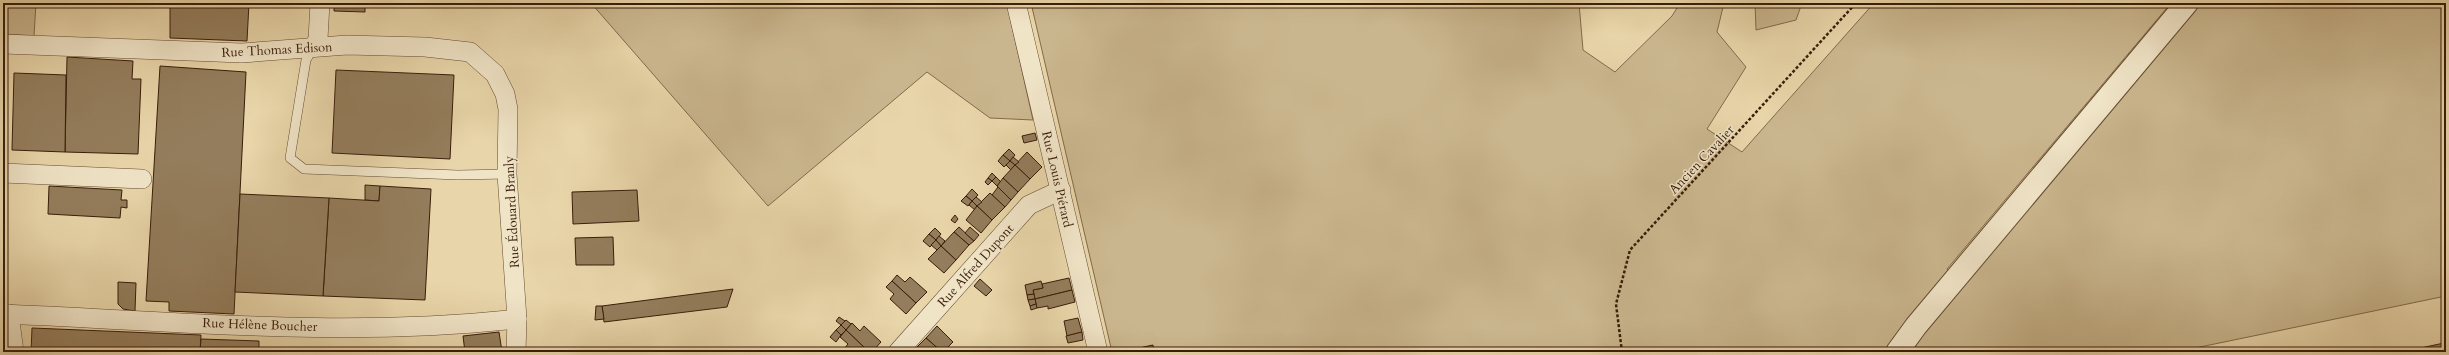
<svg xmlns="http://www.w3.org/2000/svg" width="2449" height="355" font-family="Cardo,serif">
	<rect width="100%" height="100%" fill="#e8d5a9"/>
	<filter id="stains"><feTurbulence type="fractalNoise" baseFrequency=".005" numOctaves="4"/><feColorMatrix values="0 0 0 0 .2 0 0 0 0 .09 0 0 0 0 .02 0 0 0 .5 -.17"/></filter>
	<radialGradient id="worn" r=".72"><stop offset=".6" stop-color="#630" stop-opacity="0"/><stop offset="1" stop-color="#630" stop-opacity=".3"/></radialGradient>
	<g fill="#cab68e" stroke="#826a4c">
		<polygon points="3,3 36,3 34,36 3,34"/>
		<polygon points="591,3 1009,3 1007,4 1033,120 990,118 927,72 768,206"/>
		<polygon points="1031,3 1579,3 1583,50 1615,72 1672,16 1680,3 1724,3 1717,32 1746,67 1707,129 1742,152 1874,3 2171,3 1947,269 1959,286 2200,3 2446,3 2446,296 2176,352 1112,352"/>
		<polygon points="1755,3 1802,3 1796,20 1756,30"/>
	</g>
	<g fill="#947d5c" stroke="#391d09">
		<polygon points="183,3 249,3 247,41 170,38 170,4"/>
		<polygon points="334,3 365,3 365,12 334,11"/>
		<polygon points="67,57 133,61 132,79 141,79 138,154 65,152"/>
		<polygon points="160,66 246,72 234,314 169,311 169,302 146,301"/>
		<polygon points="336,70 454,75 450,159 332,153"/>
		<polygon points="14,73 66,75 65,152 12,150"/>
		<polygon points="1035,133 1037,140 1024,143 1022,136"/>
		<polygon points="1009,149 1015,155 1010,161 1003,155"/>
		<polygon points="1027,152 1042,167 1030,179 1015,165"/>
		<polygon points="1003,155 1010,161 1004,167 998,161"/>
		<polygon points="1013,157 1019,162 1015,165 1010,161"/>
		<polygon points="1010,161 1015,165 1011,170 1006,165"/>
		<polygon points="1015,165 1030,179 1018,192 1003,178"/>
		<polygon points="992,173 996,177 992,181 988,178"/>
		<polygon points="996,177 1001,182 997,186 992,181"/>
		<polygon points="988,178 992,181 988,185 985,182"/>
		<polygon points="1003,178 1018,192 1011,200 997,186"/>
		<polygon points="365,185 380,186 379,201 365,200"/>
		<polygon points="49,186 122,190 121,200 127,200 127,208 121,207 120,218 48,214"/>
		<polygon points="380,186 431,189 425,300 323,296 329,198 379,201"/>
		<polygon points="998,187 1011,200 1005,207 992,195"/>
		<polygon points="972,189 978,195 972,201 966,196"/>
		<polygon points="637,190 639,221 573,224 572,192"/>
		<polygon points="990,193 1005,207 992,220 977,206"/>
		<polygon points="240,194 329,198 323,296 235,292"/>
		<polygon points="966,196 972,201 968,206 961,201"/>
		<polygon points="976,197 982,202 977,206 972,201"/>
		<polygon points="972,201 977,206 975,210 969,205"/>
		<polygon points="977,206 992,220 981,233 966,220"/>
		<polygon points="955,215 958,219 955,223 951,220"/>
		<polygon points="959,227 974,241 969,245 954,232"/>
		<polygon points="970,227 979,235 974,241 965,233"/>
		<polygon points="935,228 941,234 936,240 929,234"/>
		<polygon points="954,232 969,245 956,260 941,246"/>
		<polygon points="929,234 936,240 930,247 923,241"/>
		<polygon points="939,236 945,241 941,246 936,240"/>
		<polygon points="613,237 614,265 576,265 575,238"/>
		<polygon points="936,240 941,246 937,250 931,245"/>
		<polygon points="941,246 956,260 944,273 928,259"/>
		<polygon points="897,275 905,282 910,277 927,292 916,303 892,281"/>
		<polygon points="1069,278 1072,290 1035,299 1033,290 1043,288 1042,284"/>
		<polygon points="980,279 992,290 986,296 974,286"/>
		<polygon points="892,281 916,303 906,314 890,299 894,294 886,287"/>
		<polygon points="1041,281 1043,288 1033,290 1034,294 1027,295 1025,285"/>
		<polygon points="118,282 136,283 135,311 123,309 118,304"/>
		<polygon points="733,289 727,307 604,322 602,306"/>
		<polygon points="1072,290 1075,302 1048,309 1048,306 1037,308 1035,299"/>
		<polygon points="1034,294 1035,299 1028,300 1027,295"/>
		<polygon points="1035,299 1036,304 1030,306 1028,300"/>
		<polygon points="1036,304 1037,308 1031,310 1030,306"/>
		<polygon points="596,306 602,306 604,319 595,320"/>
		<polygon points="839,317 845,321 841,325 836,321"/>
		<polygon points="1078,318 1082,332 1067,336 1064,321"/>
		<polygon points="846,320 851,324 846,330 841,325"/>
		<polygon points="852,323 860,331 864,326 881,342 872,352 869,352 846,330"/>
		<polygon points="841,325 846,330 841,335 836,330"/>
		<polygon points="937,326 953,342 948,347 954,352 942,352 926,338"/>
		<polygon points="32,328 201,335 200,352 31,352"/>
		<polygon points="836,330 841,335 836,342 830,337"/>
		<polygon points="846,330 869,352 847,352 844,349 848,344 840,337"/>
		<polygon points="499,332 502,352 465,352 463,336"/>
		<polygon points="1082,332 1083,340 1068,343 1066,336"/>
		<polygon points="926,338 942,352 920,352 916,348"/>
		<polygon points="201,339 259,341 259,352 200,352"/>
		<polygon points="2444,343 2446,352 2402,352"/>
		<polygon points="1153,345 1154,352 1140,352 1139,348"/>
		<polygon points="301,349 378,352 301,352"/>
	</g>
	<g fill="none" stroke-linecap="round" stroke-linejoin="round">
		<g stroke="#654b31" stroke-width="10">
			<polyline id="service" points="313,48 306,60 290,158 304,169 458,175 507,174"/>
		</g>
		<g stroke="#654b31" stroke-width="20">
			<g id="minor">
				<polyline points="1017,7 1098,352"/>
				<polyline points="3,44 242,53 347,45 425,47 470,52 495,74 505,94 508,109 507,174 517,319 516,352"/>
				<polyline points="314,47 318,39 320,3"/>
				<polyline points="3,173 142,179"/>
				<path d="M3 314C173 321 347 338 517 319"/>
				<polyline points="9,314 14,352"/>
				<polyline points="898,352 1029,205 1061,190"/>
			</g>
		</g>
		<g stroke="#654b31" stroke-width="24">
			<polyline id="tertiary" points="1897,352 1916,326 2187,3"/>
		</g>
		<polyline stroke="#391d09" stroke-width="2.5" stroke-dasharray="3 2" stroke-linecap="butt" points="1622,352 1616,304 1630,250 1856,3"/>
		<use href="#service" stroke="#f0e4c7" stroke-width="9"/>
		<use href="#minor" stroke="#f0e4c7" stroke-width="19"/>
		<use href="#tertiary" stroke="#f0e4c7" stroke-width="22"/>
	</g>
	<g text-anchor="middle" stroke-width="3" stroke-linejoin="round" paint-order="stroke">
		<g font-size="13" fill="#391d09" stroke="#f0e4c7">
			<text transform="translate(277 49) rotate(-3)" y="5">Rue Thomas Edison</text>
			<text transform="translate(1701 159) rotate(-47)" y="5">Ancien Cavalier</text>
			<text transform="translate(1058 179) rotate(77)" y="5">Rue Louis Piérard</text>
			<text transform="translate(511 212) rotate(-93)" y="5">Rue Édouard Branly</text>
			<text transform="translate(975 265) rotate(-48)" y="5">Rue Alfred Dupont</text>
			<text transform="translate(260 324) rotate(2)" y="5">Rue Hélène Boucher</text>
		</g>
	</g>
	<rect width="2449" height="355" fill="none" stroke="#e8d5a9" stroke-width="16"/>
	<rect x="4" y="4" width="2441" height="347" fill="none" stroke="#391d09" stroke-width="2"/>
	<rect x="8" y="8" width="2433" height="339" fill="none" stroke="#391d09"/>
	<rect width="100%" height="100%" filter="url(#stains)"/>
	<rect width="100%" height="100%" fill="url(#worn)"/>
</svg>
